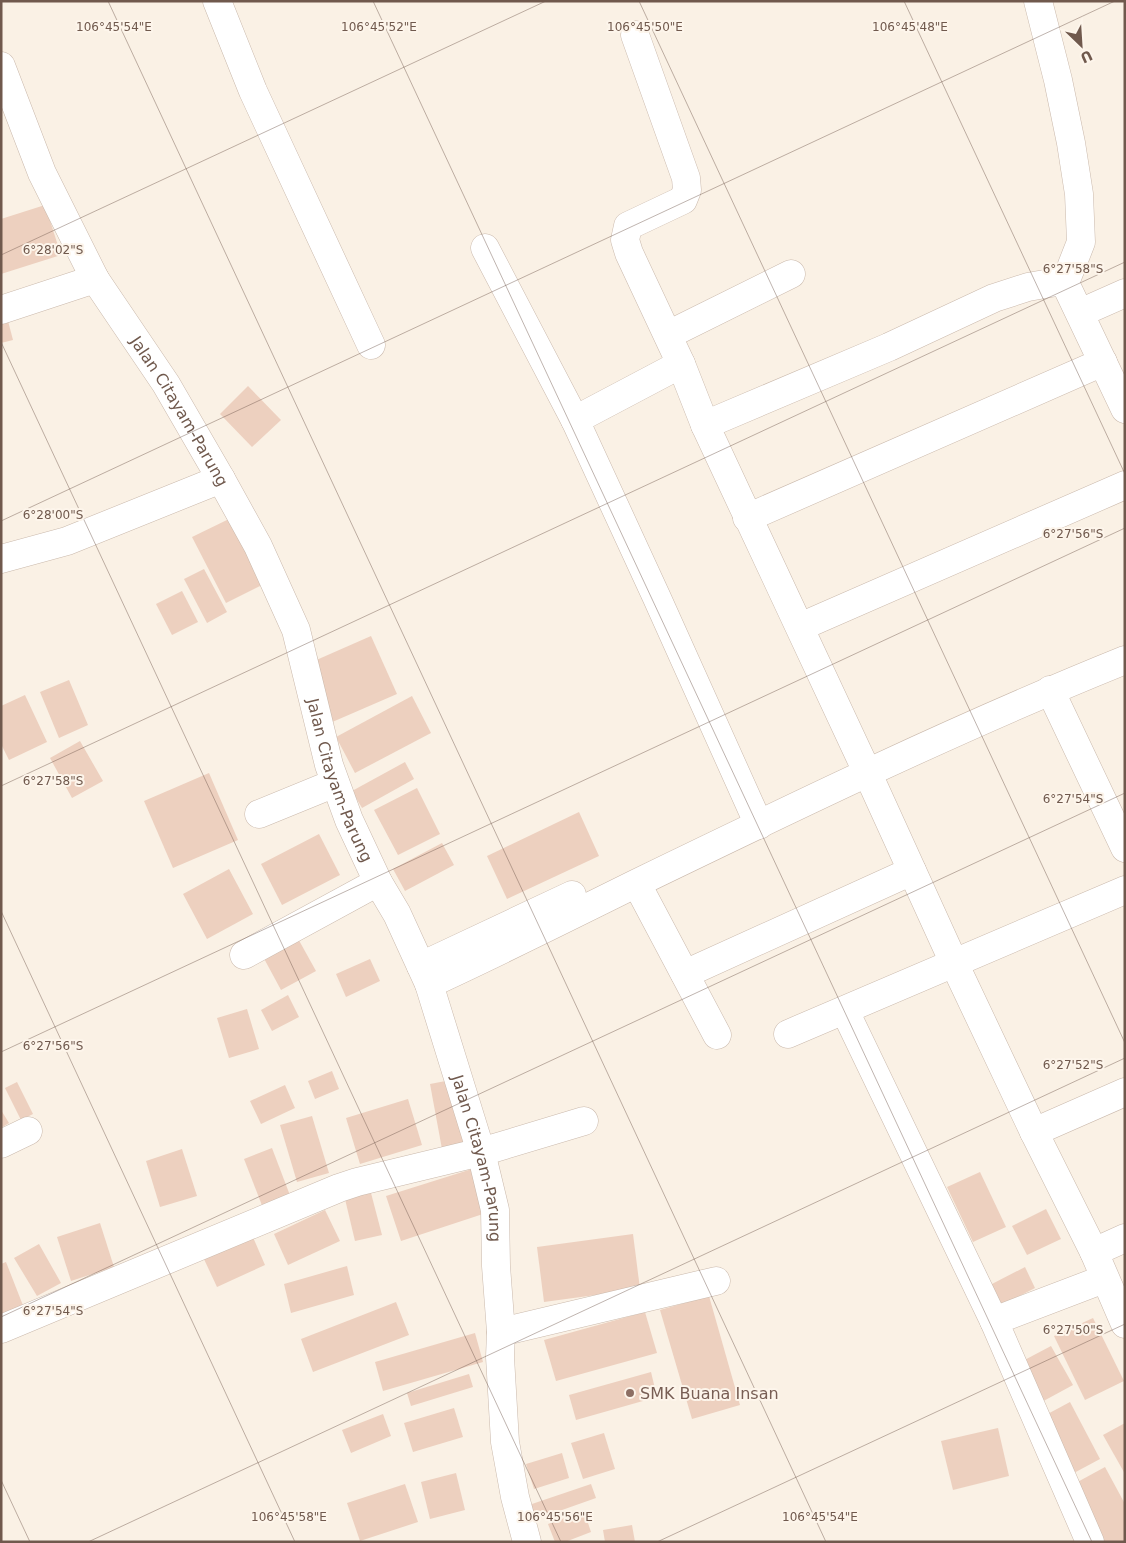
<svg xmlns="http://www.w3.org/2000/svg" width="1126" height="1543" font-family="'DejaVu Sans',sans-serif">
	<rect width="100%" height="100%" fill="#faf1e5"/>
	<g fill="#edd0bf">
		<polygon points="45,205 61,255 1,274 1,219"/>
		<polygon points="8,321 13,340 1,343 1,322"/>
		<polygon points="248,386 281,420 252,447 220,414"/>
		<polygon points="229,519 262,585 226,603 192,537"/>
		<polygon points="204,569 227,612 207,623 184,579"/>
		<polygon points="182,591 198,622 172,635 156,604"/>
		<polygon points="371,636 397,694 330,723 305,665"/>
		<polygon points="69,680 88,725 59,738 40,692"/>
		<polygon points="25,695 47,742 9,760 1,744 1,706"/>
		<polygon points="412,696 431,733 355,773 336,737"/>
		<polygon points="80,741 103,781 72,798 50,758"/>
		<polygon points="405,762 414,779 362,808 352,791"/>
		<polygon points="209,773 238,840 173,868 144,801"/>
		<polygon points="417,788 440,834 398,855 374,810"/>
		<polygon points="579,812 599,856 507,899 487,856"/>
		<polygon points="319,834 340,875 282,905 261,864"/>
		<polygon points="442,843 454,865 405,891 393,869"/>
		<polygon points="229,869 253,914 207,939 183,894"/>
		<polygon points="296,935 316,971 281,990 261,953"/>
		<polygon points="370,959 380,981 346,997 336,974"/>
		<polygon points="288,995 299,1017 272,1031 261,1010"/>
		<polygon points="247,1009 259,1049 229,1058 217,1018"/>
		<polygon points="332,1071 339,1089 315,1099 308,1081"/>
		<polygon points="456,1079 468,1143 442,1149 430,1084"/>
		<polygon points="17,1082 33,1114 21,1120 5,1088"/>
		<polygon points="285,1085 295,1108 261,1124 250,1101"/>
		<polygon points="408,1099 422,1145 360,1164 346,1118"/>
		<polygon points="1,1110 9,1123 1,1128"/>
		<polygon points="312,1116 329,1173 297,1182 280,1125"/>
		<polygon points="272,1148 291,1198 263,1208 244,1159"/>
		<polygon points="182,1149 197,1196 160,1207 146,1161"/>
		<polygon points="472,1169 486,1213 401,1241 386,1196"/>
		<polygon points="980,1172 1006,1227 973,1242 947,1187"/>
		<polygon points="371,1193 382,1235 355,1241 345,1199"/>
		<polygon points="1046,1209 1061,1239 1027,1255 1012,1226"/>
		<polygon points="325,1210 340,1241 288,1265 274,1234"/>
		<polygon points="100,1223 114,1267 71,1281 57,1237"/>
		<polygon points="633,1234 640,1289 544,1302 537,1247"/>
		<polygon points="252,1235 265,1265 217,1287 203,1257"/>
		<polygon points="39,1244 61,1283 37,1296 14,1258"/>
		<polygon points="6,1262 24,1308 1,1317 1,1264"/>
		<polygon points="347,1266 354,1295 291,1313 284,1284"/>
		<polygon points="1025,1267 1035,1288 1000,1306 990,1285"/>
		<polygon points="709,1296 740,1405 692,1419 660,1310"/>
		<polygon points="396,1302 409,1335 313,1372 301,1339"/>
		<polygon points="645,1312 657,1353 556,1381 544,1340"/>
		<polygon points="1093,1318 1124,1381 1085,1400 1054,1336"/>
		<polygon points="475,1333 483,1362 383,1391 375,1362"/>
		<polygon points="1051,1346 1073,1385 1038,1404 1017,1364"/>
		<polygon points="651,1372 657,1397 576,1420 569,1395"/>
		<polygon points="469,1374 473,1387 411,1406 407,1393"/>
		<polygon points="1070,1402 1100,1459 1072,1474 1042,1417"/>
		<polygon points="454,1408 463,1437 413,1452 404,1423"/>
		<polygon points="383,1414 391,1436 351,1453 342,1430"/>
		<polygon points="1125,1423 1125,1474 1103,1435"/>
		<polygon points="998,1428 1009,1476 953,1490 941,1441"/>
		<polygon points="604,1433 615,1469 583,1479 571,1443"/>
		<polygon points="562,1453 569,1478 534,1489 526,1464"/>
		<polygon points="1105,1467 1125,1504 1125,1542 1102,1542 1072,1485"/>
		<polygon points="456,1473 465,1510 430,1519 421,1482"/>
		<polygon points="405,1484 418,1522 360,1541 347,1503"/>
		<polygon points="591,1484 596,1498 531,1521 526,1506"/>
		<polygon points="584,1511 591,1532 565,1542 555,1542 548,1524"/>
		<polygon points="632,1525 635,1542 605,1542 603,1530"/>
	</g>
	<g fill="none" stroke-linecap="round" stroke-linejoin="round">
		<g stroke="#cab9ac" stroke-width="29">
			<g id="minor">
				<polyline points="217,1 253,91 371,345"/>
				<polyline points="1038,1 1058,80 1071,143 1079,194 1081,242 1065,283 1125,409"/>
				<polyline points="635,35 686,178 687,190 683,200 628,226 625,240 629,253 681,364 705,425"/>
				<path id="s1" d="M1 66 42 173 95 279 166 384 221 479 258 546 296 630 329 765 349 820 378 882 397 914 429 984 481 1152 495 1210 496 1266 501 1332 500 1357 505 1442 515 1497 527 1542"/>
				<polyline points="485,248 575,420"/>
				<polyline points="1065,283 1056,282 1028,287 994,298 889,347 705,425 868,774 954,963 1034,1132 1094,1252 1125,1324"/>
				<polyline points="1,310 95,279"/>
				<polyline points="1080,313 1125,293"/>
				<polyline points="668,335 791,274"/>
				<polyline points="681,364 575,420 657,598 759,825"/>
				<polyline points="747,518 1103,362"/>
				<polyline points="1,559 67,541 221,479"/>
				<polyline points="800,627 1125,485"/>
				<polyline points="1050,690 1125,848"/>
				<polyline points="259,814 335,783"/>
				<polyline points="637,884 717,1035"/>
				<polyline points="244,955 378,882"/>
				<polyline points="421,966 572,895"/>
				<polyline points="685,974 912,871"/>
				<path d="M429 984C499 952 568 917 637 883 798 805 959 727 1125 660"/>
				<polyline points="845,1011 994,1321"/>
				<polyline points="788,1034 1125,890"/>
				<polyline points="1034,1132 1125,1092"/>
				<polyline points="1,1144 28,1131"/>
				<polyline points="1094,1252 1125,1238"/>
				<polyline points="1,1329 339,1188 357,1182 481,1152 584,1121"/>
				<polyline points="501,1332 716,1281"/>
				<polyline points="1090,1542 994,1321 1104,1279"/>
			</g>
		</g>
		<use href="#minor" stroke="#fff" stroke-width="28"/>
	</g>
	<path fill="none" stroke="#70594d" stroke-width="1" stroke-opacity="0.45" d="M108 1 826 1542M373 1 1092 1542M639 1 1125 1043M904 1 1125 474M1 255 546 1M1 342 561 1542M1 521 1115 1M1 786 1125 262M1 911 295 1542M1 1052 1125 528M1 1317 1125 793M1 1480 30 1542M88 1542 1125 1058M657 1542 1125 1324"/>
	<circle fill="#8d6e63" stroke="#fdf5eb" stroke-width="2" cx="630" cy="1393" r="5"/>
	<g text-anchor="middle" stroke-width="4" stroke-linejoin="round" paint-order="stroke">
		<g font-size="16" fill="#70594d" stroke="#fdf5eb">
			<text dy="6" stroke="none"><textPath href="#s1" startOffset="390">Jalan Citayam-Parung</textPath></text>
			<text dy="6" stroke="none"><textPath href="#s1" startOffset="795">Jalan Citayam-Parung</textPath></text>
			<text dy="6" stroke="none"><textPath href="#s1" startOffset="1200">Jalan Citayam-Parung</textPath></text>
		</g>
		<g font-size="16" fill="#785e54" stroke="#fdf5eb" text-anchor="start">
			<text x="640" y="1399">SMK Buana Insan</text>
		</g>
	</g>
	<g font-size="12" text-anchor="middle" fill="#70594d" stroke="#fdf5eb" stroke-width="4" stroke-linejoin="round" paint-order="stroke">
		<text x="114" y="31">106°45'54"E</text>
		<text x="379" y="31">106°45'52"E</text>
		<text x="645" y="31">106°45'50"E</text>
		<text x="910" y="31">106°45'48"E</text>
		<text x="53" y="254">6°28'02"S</text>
		<text x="1073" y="273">6°27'58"S</text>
		<text x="53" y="519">6°28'00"S</text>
		<text x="1073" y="538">6°27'56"S</text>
		<text x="53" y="785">6°27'58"S</text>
		<text x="1073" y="803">6°27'54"S</text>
		<text x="53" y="1050">6°27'56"S</text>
		<text x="1073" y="1069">6°27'52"S</text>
		<text x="53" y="1315">6°27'54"S</text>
		<text x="1073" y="1334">6°27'50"S</text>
		<text x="289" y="1521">106°45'58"E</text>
		<text x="555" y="1521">106°45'56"E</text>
		<text x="820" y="1521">106°45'54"E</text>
	</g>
	<rect width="1126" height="1543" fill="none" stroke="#70594d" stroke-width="5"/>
	<g transform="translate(1081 45) rotate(155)" stroke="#fdf5eb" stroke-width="4" paint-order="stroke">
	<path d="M0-4L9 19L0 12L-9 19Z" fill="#70594d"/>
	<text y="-8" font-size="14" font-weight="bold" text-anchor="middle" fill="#70594d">U</text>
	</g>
</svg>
